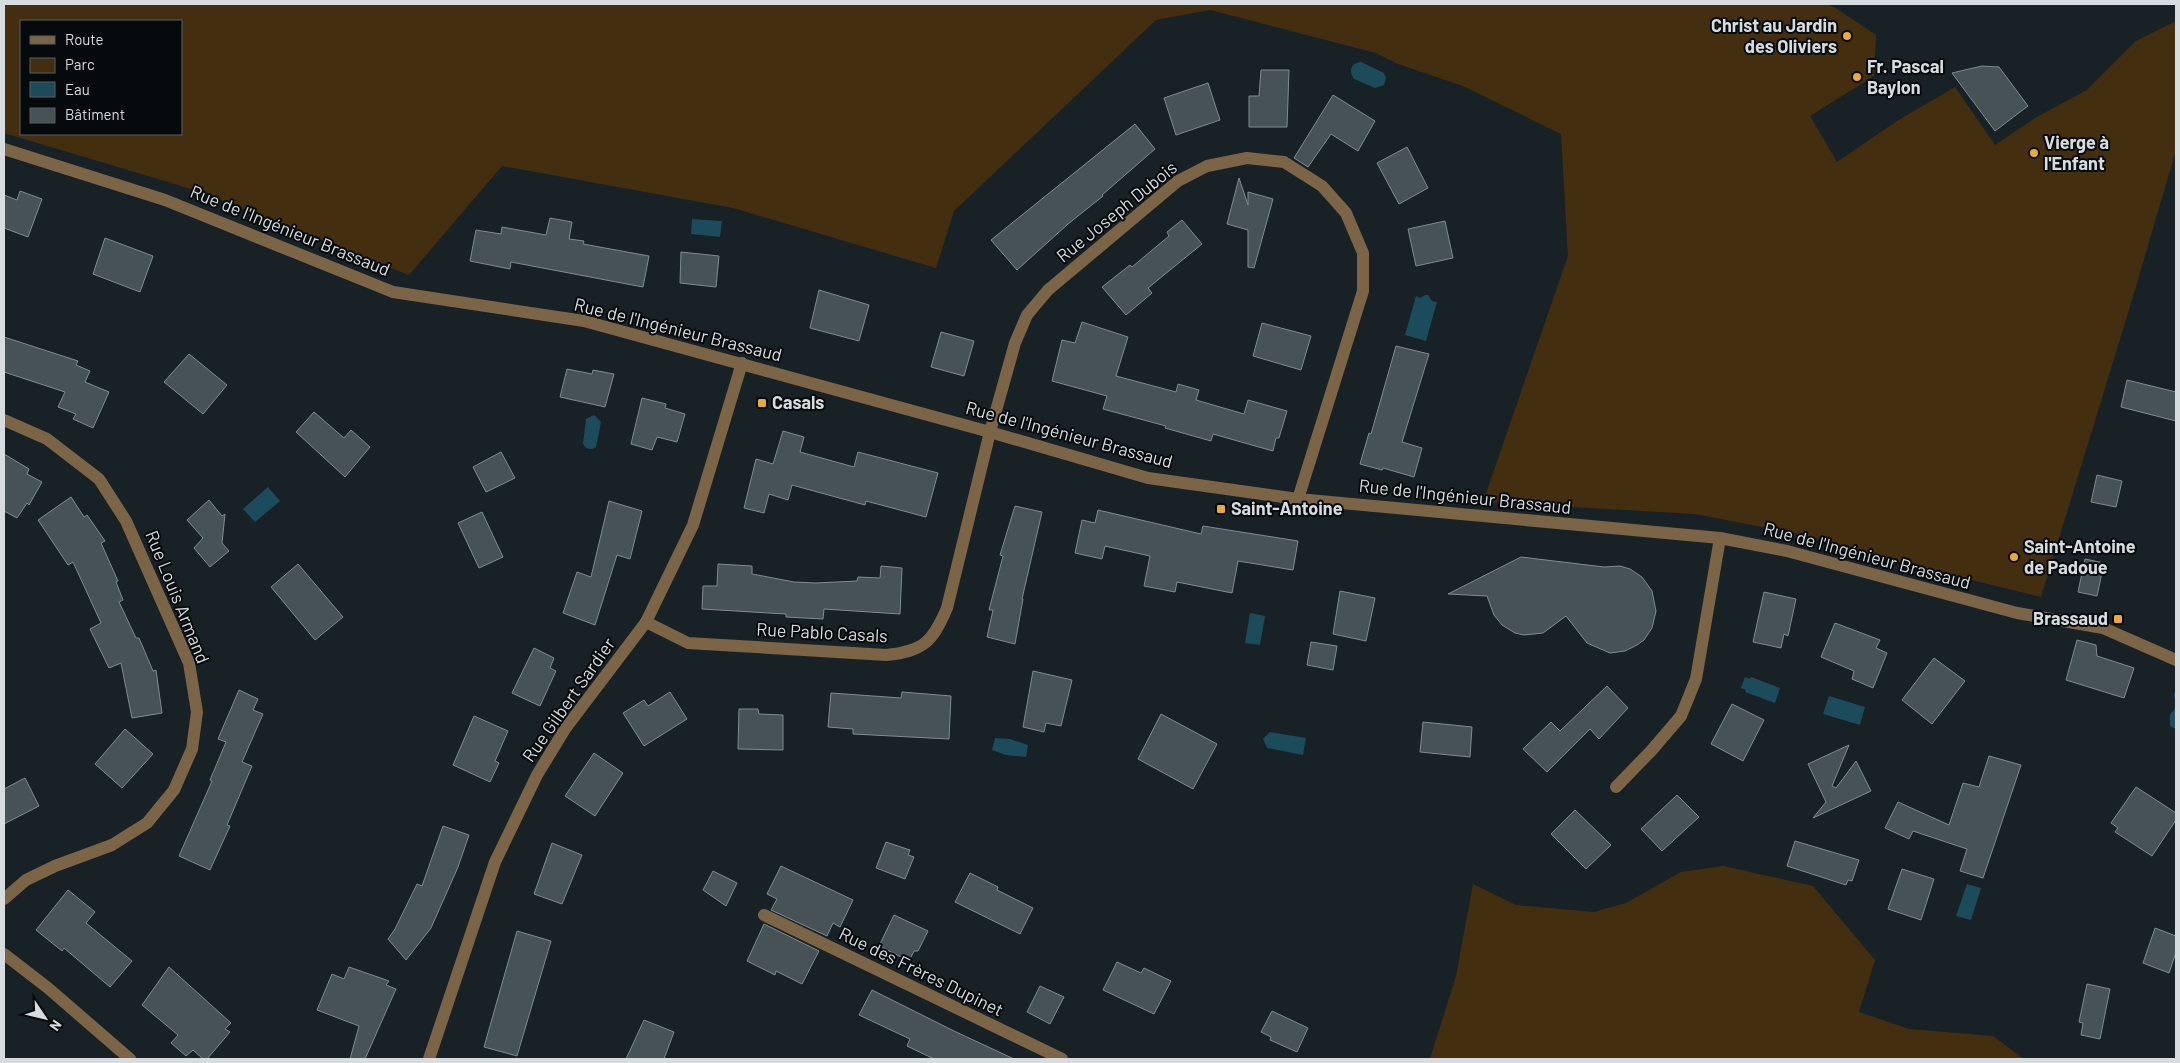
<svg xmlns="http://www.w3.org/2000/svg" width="2180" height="1063" font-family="Barlow,sans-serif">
	<rect width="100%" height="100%" fill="#182226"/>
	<g fill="#432f0f" fill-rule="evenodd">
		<path d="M4 4H1826L1834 7 1876 35 1874 76 1810 116 1837 162 1897 121 1955 87 1995 145 2035 118 2087 90 2136 41 2176 21V150L2132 300 2041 597 1845 549 1813 537 1695 514 1483 502 1568 256 1561 134 1463 86 1398 64 1376 53 1210 10 1156 20 954 211 936 268 733 208 502 166 409 275 198 191 4 133ZM21 21H181V134H21Z"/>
		<polygon points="1723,866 1813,886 1875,960 1859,1012 1909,1029 1993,1036 2024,1059 1430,1059 1456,976 1473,884 1516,905 1594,912 1626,903 1681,872"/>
	</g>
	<g fill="#1c4b5c">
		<path d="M1361 62 1384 73 1386 78 1384 85 1375 88 1354 79C1348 71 1351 63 1361 62Z"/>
		<polygon points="692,219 722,221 720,237 691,234"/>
		<polygon points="1425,295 1428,295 1432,301 1437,302 1426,341 1405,335 1416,296 1420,298"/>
		<path d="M594 415 601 422 596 447C591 451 585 449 583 443L586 419Z"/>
		<polygon points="268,487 280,501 255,522 243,509"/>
		<polygon points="1250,613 1265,616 1260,645 1245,643"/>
		<polygon points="1745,677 1750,679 1751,677 1780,688 1775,703 1745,692 1746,690 1741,688"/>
		<polygon points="2176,690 2176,729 2170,726 2170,715 2176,707 2174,694"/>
		<polygon points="1829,696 1865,707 1860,725 1823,714"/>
		<polygon points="1270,732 1306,738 1303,755 1267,748 1263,739"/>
		<polygon points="995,738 1010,739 1028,745 1026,757 1006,755 992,750"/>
		<polygon points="1967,884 1981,888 1971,920 1956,916"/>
	</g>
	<g fill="#475257" stroke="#808c91">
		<polygon points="1982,66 1999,67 2028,106 1995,131 1952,73"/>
		<polygon points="1261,70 1289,70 1287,127 1249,127 1249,96 1259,96"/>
		<polygon points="1208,83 1220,120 1176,135 1164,98"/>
		<polygon points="1333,95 1375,121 1358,151 1331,134 1308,167 1294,158"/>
		<polygon points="1135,124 1155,149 1102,195 1103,196 1068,224 1017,270 991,240"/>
		<polygon points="1407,147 1428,188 1399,204 1377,163"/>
		<polygon points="1239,178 1248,205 1248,192 1273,199 1254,268 1248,267 1248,230 1227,224"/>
		<polygon points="20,191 42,199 28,237 4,228 4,195 17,200"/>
		<polygon points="550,218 572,222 569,239 584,241 583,244 649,256 643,287 511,262 510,269 470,261 476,230 501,234 502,227 546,235"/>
		<polygon points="1182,220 1202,244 1148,288 1152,293 1126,315 1102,287 1130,265 1132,267 1169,236 1167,232"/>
		<polygon points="1445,221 1453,258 1416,266 1408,229"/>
		<polygon points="105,238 153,256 140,292 93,274"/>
		<polygon points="681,252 719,256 716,287 680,283"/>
		<polygon points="819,290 869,305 859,341 810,328"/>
		<polygon points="1082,322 1128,337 1116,376 1176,392 1178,384 1199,390 1196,400 1244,414 1248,400 1287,411 1279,438 1276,438 1273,451 1213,434 1211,441 1165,428 1166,426 1103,409 1107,396 1052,381 1062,340 1075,343"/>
		<polygon points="1262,323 1311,336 1301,370 1253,356"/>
		<polygon points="941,332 974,341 964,376 931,367"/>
		<polygon points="4,337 78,361 76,365 90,371 85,382 109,392 93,428 73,419 76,414 58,407 65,392 4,372"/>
		<polygon points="1396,346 1429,354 1402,442 1422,448 1414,477 1383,468 1382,470 1360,464 1369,433 1371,434"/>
		<polygon points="189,354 227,385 203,414 164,382"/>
		<polygon points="567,369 592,374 593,370 614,374 605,407 560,397"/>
		<polygon points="2127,380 2176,392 2176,421 2121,407"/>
		<polygon points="642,398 666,404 665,408 685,414 677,442 657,437 652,450 631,444"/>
		<polygon points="314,412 344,438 351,430 370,447 345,477 296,432"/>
		<polygon points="783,431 804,437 800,452 854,467 858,452 938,473 926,517 866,501 865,505 792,485 788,500 769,494 764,513 744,508 756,459 773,464"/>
		<polygon points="501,452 515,478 486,492 473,467"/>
		<polygon points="4,454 29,469 27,474 42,482 29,505 27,503 17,518 4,511"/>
		<polygon points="2097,475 2122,481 2116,507 2091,502"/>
		<polygon points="71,497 84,517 87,515 105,541 101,543 118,581 116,582 123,600 119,602 136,638 139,638 153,671 156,670 162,713 132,718 121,663 109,668 90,629 101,623 73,562 68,565 38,520"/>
		<polygon points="209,500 222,516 225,514 222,543 229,551 210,567 194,548 203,538 187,520"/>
		<polygon points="609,501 642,511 630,559 617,555 595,625 563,613 577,572 591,577"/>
		<polygon points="1015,506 1042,512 1022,599 1023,599 1015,644 987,637 993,610 989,610 1003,556 1000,555"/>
		<polygon points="1098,510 1201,534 1203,526 1298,541 1293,570 1238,561 1232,593 1177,582 1175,592 1144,586 1150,556 1105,546 1102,559 1075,553 1082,520 1095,523"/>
		<polygon points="482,512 503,557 479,568 458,523"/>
		<polygon points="1521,557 1604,567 1620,566 1630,569 1642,577 1652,591 1656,611 1652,628 1644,640 1637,645 1625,651 1610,653 1587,643 1566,616 1543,633 1524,635 1515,633 1502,625 1494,615 1487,596 1448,594"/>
		<polygon points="2085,559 2104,563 2097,596 2078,592"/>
		<polygon points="298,564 343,617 315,640 271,587"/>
		<polygon points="718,564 752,566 752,574 794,582 816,583 857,581 858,577 880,578 881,566 902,568 900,614 824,609 823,619 786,617 786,614 702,609 703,586 717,586"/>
		<polygon points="1340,591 1375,598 1366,641 1333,634"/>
		<polygon points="1764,592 1796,599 1788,636 1784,634 1781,648 1753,642"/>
		<polygon points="1835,623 1880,640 1876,648 1887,653 1873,688 1852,679 1854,671 1821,657"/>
		<polygon points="2077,640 2096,645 2097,656 2134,668 2124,698 2066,680"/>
		<polygon points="1311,642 1337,646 1333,670 1307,665"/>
		<polygon points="534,648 554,658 550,668 556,671 540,706 512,693"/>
		<polygon points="1934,658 1965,681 1932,724 1902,700"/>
		<polygon points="1033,671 1072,680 1061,726 1046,723 1044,732 1023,727"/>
		<polygon points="1607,686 1628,708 1599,739 1590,729 1547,772 1523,749 1551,722 1560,731"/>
		<polygon points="239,690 258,699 253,710 263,714 242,762 252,766 227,825 230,826 210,870 179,856 212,781 210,780 226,742 218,739"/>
		<polygon points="670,692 687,719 644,746 623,713 644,700 648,706"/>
		<polygon points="902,692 951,696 949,739 853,734 853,729 828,727 831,693 901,698"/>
		<polygon points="1732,704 1764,720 1743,761 1711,744"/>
		<polygon points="739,709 758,709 759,714 783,715 783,750 738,749"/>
		<polygon points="1161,714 1217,744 1193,789 1138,759"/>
		<polygon points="474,716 508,731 495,761 499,763 490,782 453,765"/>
		<polygon points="1423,722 1472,727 1470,757 1420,752"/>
		<polygon points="125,729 153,754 122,788 95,764"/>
		<polygon points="1849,745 1832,786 1836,788 1856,761 1871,791 1813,818 1826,802 1808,764"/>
		<polygon points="594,753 623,773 595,816 565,796"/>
		<polygon points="1989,756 2021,765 1983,878 1960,871 1967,849 1913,831 1909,839 1885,828 1898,802 1949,825 1963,783 1979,787"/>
		<polygon points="25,778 39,806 4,824 4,789"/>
		<polygon points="2136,787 2176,813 2176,820 2152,856 2115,832 2118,828 2111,823"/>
		<polygon points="1677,795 1699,817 1662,851 1641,829"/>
		<polygon points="1575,810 1611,845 1586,869 1551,834"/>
		<polygon points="443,826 469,835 458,867 431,928 406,960 388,939 395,929 417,884 422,886"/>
		<polygon points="1795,841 1859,860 1852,881 1848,880 1846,885 1787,866"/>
		<polygon points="886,842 910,850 908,855 914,857 905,879 876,868"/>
		<polygon points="552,843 582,855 562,904 534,894"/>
		<polygon points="781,866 853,900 840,927 833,923 827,936 771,910 777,899 767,894"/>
		<polygon points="1902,869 1934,879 1921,920 1888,909"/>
		<polygon points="713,871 737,883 726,906 703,890"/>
		<polygon points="970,873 998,887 997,890 1033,908 1020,934 955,902"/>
		<polygon points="68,890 95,912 86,923 132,961 110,987 64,948 62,951 36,930"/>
		<polygon points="894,915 928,931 918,951 914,951 909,961 879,946"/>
		<polygon points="764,924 819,951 802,984 776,971 775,975 747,961"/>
		<polygon points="2155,928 2176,936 2176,952 2169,973 2143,963"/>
		<polygon points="517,931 551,941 517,1056 484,1047"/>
		<polygon points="1117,962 1141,973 1144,968 1171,981 1154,1014 1103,990"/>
		<polygon points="169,967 231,1023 225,1029 230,1032 207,1059 203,1059 193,1050 186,1056 171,1043 178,1035 142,1005"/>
		<polygon points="349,967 389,981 386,985 396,989 365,1059 350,1059 359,1026 317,1010 332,974 344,979"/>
		<polygon points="2087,984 2110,989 2100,1039 2081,1035 2083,1023 2079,1022"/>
		<polygon points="1040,986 1064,997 1050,1024 1027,1012"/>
		<polygon points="872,990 954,1031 1014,1059 934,1059 907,1046 910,1039 859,1015"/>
		<polygon points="1272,1011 1308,1028 1297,1052 1270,1040 1271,1037 1261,1032"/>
		<polygon points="644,1020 674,1032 664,1059 626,1059"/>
	</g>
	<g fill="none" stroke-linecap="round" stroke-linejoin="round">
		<g stroke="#7b6546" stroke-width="12">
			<polyline points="4,149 165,200 393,292 584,321 990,432 1148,478 1298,499 1720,538 1787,551 2017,613 2103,628 2176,660"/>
			<polyline points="4,420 47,439 99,479 126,521 189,663 197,712 192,749 174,790 147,823 112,845 55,866 26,880 4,899"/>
			<path d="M646 622 688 643 886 655C923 651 932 643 947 608L990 432 1015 343 1027 315 1048 290 1178 181 1207 166 1247 158 1284 162 1322 186 1346 213 1363 253V291L1298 499"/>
			<polyline points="1616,787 1651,751 1681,716 1696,679 1720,538"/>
			<polyline points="764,915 1062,1059"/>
			<polyline points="4,954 48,988 130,1059"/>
			<polyline points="429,1059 495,862 537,775 565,729 646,622 693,525 742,363"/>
		</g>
	</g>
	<g fill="#eba939" stroke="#070a0c" stroke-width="2">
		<circle cx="1847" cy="36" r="5"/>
		<circle cx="1857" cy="77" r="5"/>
		<circle cx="2034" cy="153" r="5"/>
		<rect x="757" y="398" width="10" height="10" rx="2.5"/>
		<rect x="1216" y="504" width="10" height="10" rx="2.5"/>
		<circle cx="2014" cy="557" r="5"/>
		<rect x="2113" y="614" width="10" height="10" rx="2.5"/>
	</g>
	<g text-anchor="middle" stroke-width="4" stroke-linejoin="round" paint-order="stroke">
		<g font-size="18" font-weight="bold" fill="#d6dcdf" stroke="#070a0c" text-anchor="start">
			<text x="1837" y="32" text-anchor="end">Christ au Jardin<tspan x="1837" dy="21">des Oliviers</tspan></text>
			<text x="1867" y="73">Fr. Pascal<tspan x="1867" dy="21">Baylon</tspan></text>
			<text x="2044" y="149">Vierge à<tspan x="2044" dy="21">l'Enfant</tspan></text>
			<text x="772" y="409">Casals</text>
			<text x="1231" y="515">Saint-Antoine</text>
			<text x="2024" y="553">Saint-Antoine<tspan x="2024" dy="21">de Padoue</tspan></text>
			<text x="2108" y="625" text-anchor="end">Brassaud</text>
		</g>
		<g font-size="18" fill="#d6dcdf" stroke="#070a0c">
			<text transform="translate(1117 212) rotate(-39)" y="6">Rue Joseph Dubois</text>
			<text transform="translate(290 231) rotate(22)" y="6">Rue de l'Ingénieur Brassaud</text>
			<text transform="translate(678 330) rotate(14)" y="6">Rue de l'Ingénieur Brassaud</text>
			<text transform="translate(1069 435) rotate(15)" y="6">Rue de l'Ingénieur Brassaud</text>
			<text transform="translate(1465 497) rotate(6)" y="6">Rue de l'Ingénieur Brassaud</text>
			<text transform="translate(1867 556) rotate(15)" y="6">Rue de l'Ingénieur Brassaud</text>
			<text transform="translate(177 597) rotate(68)" y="6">Rue Louis Armand</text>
			<text transform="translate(822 633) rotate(3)" y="6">Rue Pablo Casals</text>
			<text transform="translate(569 700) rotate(-55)" y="6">Rue Gilbert Sardier</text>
			<text transform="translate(921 972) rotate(26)" y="6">Rue des Frères Dupinet</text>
		</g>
	</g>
	<rect width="2180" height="1063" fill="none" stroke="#d6dcdf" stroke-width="10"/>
	<rect x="20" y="20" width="162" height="115" fill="#070a0c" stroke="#5a5e60"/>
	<rect x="30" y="36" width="25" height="8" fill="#7b6546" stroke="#5a5e60"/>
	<text x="65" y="45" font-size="15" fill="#d6dcdf">Route</text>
	<rect x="30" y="58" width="25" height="15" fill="#432f0f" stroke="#5a5e60"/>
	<text x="65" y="70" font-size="15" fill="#d6dcdf">Parc</text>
	<rect x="30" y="82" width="25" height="15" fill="#1c4b5c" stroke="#5a5e60"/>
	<text x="65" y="95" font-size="15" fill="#d6dcdf">Eau</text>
	<rect x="30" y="108" width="25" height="15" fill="#475257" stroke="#5a5e60"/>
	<text x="65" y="120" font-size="15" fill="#d6dcdf">Bâtiment</text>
	<g transform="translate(45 1018) rotate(125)" stroke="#070a0c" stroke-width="4" paint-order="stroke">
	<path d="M0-4L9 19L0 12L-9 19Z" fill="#d6dcdf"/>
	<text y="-8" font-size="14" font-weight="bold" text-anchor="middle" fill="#d6dcdf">N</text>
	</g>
</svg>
